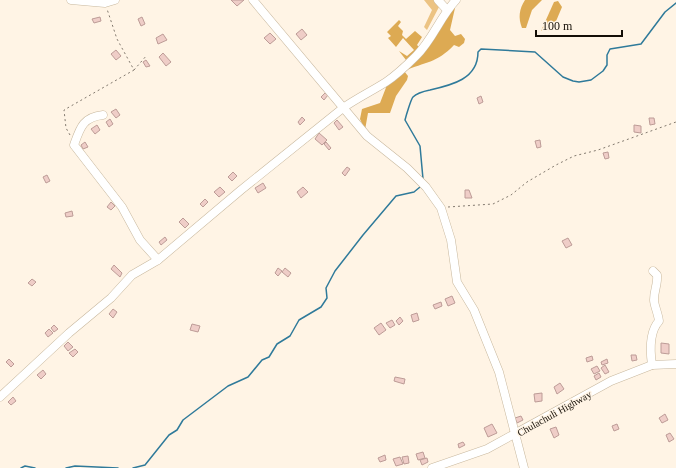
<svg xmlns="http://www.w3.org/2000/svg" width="676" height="468" font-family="Georgia,serif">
	<rect width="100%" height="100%" fill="#fff4e5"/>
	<polygon fill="#ecc383" points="424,0 437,0 439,7 427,30 424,27 432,10"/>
	<g fill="#ddaa53">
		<path d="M525 0H542L532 10 526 28H522C518 18 519 9 525 0Z"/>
		<polygon points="558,1 562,7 554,26 548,31 541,31 554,2"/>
		<path d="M453 5 455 8 450 30 455 36 461 34 465 39 464 43 459 47 454 45C437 63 425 62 404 71L408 76 407 80 396 96 390 113H368L365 130 360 119 362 109 380 103 387 85 399 72Z"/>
		<polygon points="399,20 401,22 398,26 403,31 402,35 406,39 415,31 422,37 417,45 420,48 406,60 399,51 407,56 414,50 403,38 396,47 388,38 391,36 387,32"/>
	</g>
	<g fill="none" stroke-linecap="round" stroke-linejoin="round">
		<g stroke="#2f7a9a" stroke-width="1.5">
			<path d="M423 179 420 146 405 120C406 116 411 99 413 97 417 93 425 91 430 90 452 85 478 79 478 52L481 49 535 52 563 77 573 81 579 82 591 80 603 71 607 65V55L610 49 641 44 665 12 676 3"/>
			<polyline points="21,468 25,466 35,468"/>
			<polyline points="66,468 75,466 118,468"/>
			<polyline points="133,468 145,465 169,435 177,430 183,420 228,386 248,377 262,360 269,357 277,344 290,336 299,320 321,307 327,298 326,288 335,271 363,235 396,196 414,192 420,187"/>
		</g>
	</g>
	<g fill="#efcdc7" stroke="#bd9c97">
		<polygon points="231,0 244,0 237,6"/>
		<polygon points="100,17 101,21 94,23 92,19"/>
		<polygon points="142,17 145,24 141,26 138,19"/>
		<polygon points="302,29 307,35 301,40 296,34"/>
		<polygon points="270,33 276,39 270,44 264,38"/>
		<polygon points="163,34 167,40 158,44 156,38"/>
		<polygon points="116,50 121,56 116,60 111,54"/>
		<polygon points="163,53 171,62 166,66 159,57"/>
		<polygon points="146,60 150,66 146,67 143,62"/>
		<polygon points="325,93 328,95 324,100 321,97"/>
		<polygon points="481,96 483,102 479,104 477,98"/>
		<polygon points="116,109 120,115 116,118 111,112"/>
		<polygon points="302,117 305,120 300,125 298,122"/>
		<polygon points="649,118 654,118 655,124 650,125"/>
		<polygon points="110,119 113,124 109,127 106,122"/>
		<polygon points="337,120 343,127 339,130 334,123"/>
		<polygon points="97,125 100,130 95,134 91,129"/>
		<polygon points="634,125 641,126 641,133 634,132"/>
		<polygon points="319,133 327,140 322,145 315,139"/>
		<polygon points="540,140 541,147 537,148 535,141"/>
		<polygon points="85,142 88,147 83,149 81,145"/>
		<polygon points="326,142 331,148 329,150 324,144"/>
		<polygon points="608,152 609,158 605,159 603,153"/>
		<polygon points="347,167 350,169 345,176 342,173"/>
		<polygon points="233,172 237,176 232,181 228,177"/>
		<polygon points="47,175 50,181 46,183 43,177"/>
		<polygon points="263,183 266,188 258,193 255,188"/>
		<polygon points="220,187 225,192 219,197 214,192"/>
		<polygon points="303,187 308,192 301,198 297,192"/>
		<polygon points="465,190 469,190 472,198 465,198"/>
		<polygon points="205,199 208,202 203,207 200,204"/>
		<polygon points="111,202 115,206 111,210 107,207"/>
		<polygon points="72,211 73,216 66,217 65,213"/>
		<polygon points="183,218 189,224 185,228 179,222"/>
		<polygon points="165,237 167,240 161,245 159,242"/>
		<polygon points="568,238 572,245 566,248 562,241"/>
		<polygon points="114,265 122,273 120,277 111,269"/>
		<polygon points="278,268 282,271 278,276 275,273"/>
		<polygon points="285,268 291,273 288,277 282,272"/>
		<polygon points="32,279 36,282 32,286 28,283"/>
		<polygon points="452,296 455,303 448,306 445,299"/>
		<polygon points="441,302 442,306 435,309 433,305"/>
		<polygon points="113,309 117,312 113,318 109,314"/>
		<polygon points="417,313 419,320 413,322 411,315"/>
		<polygon points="400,317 403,321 399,325 396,321"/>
		<polygon points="392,320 395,325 390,328 386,323"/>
		<polygon points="381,323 386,330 379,335 374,328"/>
		<polygon points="192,324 200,326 198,332 190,330"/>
		<polygon points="54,325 58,329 54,332 51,328"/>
		<polygon points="49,329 53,333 48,337 45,333"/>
		<polygon points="68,342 73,347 68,351 64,346"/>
		<polygon points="661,343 669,344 669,354 661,353"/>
		<polygon points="75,349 78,352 73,357 69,353"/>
		<polygon points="631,355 636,355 637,360 632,361"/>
		<polygon points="592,356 593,360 587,362 586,358"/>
		<polygon points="9,359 14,364 11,367 6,362"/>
		<polygon points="607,359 608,363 602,365 601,362"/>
		<polygon points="605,365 609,372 605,374 601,368"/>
		<polygon points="597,366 600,371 594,374 591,369"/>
		<polygon points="43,370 46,374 41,379 37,375"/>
		<polygon points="599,373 601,377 596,380 594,376"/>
		<polygon points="395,377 405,379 404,384 394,381"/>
		<polygon points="560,383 564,389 557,394 554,387"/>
		<polygon points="542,393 542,401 535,402 534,394"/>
		<polygon points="13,397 16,401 11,405 8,402"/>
		<polygon points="665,414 668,420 662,423 659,418"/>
		<polygon points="521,416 523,420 517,423 515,418"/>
		<polygon points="492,424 497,433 488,437 484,428"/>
		<polygon points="617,424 619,429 614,431 612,426"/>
		<polygon points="556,427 559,435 554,438 550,429"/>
		<polygon points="670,433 674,439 669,442 666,435"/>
		<polygon points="463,442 465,445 459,448 458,444"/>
		<polygon points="423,452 425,458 418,460 416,454"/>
		<polygon points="385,455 386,460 380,462 378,458"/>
		<polygon points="408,456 409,463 404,464 402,457"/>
		<polygon points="400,457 403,464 396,466 393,459"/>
		<polygon points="427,458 428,462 422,465 420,460"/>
	</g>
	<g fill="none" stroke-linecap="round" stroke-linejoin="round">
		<g stroke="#c8b89e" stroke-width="9">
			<g id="minor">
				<polyline points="71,0 105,3 115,0"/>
				<polyline points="253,0 367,136 407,168 426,187 441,208 451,240 457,282 474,310 499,372 524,468"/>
				<polyline points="438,0 447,10"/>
				<path d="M103 115C83 117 80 128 74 145L122 207 140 240 158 260"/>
				<path d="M652 365C650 351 649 332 659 321 658 313 654 305 654 300 654 290 658 284 657 275L653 271"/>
				<path d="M0 397 69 333 111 298 132 275 158 260 241 190 343 108C357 98 372 91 386 82 395 76 408 64 416 56 433 39 440 17 456 0"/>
				<polyline points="432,468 487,449 611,381 652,365 676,364"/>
			</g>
		</g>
		<g stroke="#82796e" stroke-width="1" stroke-dasharray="2 3" stroke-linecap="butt">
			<polyline points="134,70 147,55"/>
			<polyline points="70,135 66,128 64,110 134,70 117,39 107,9"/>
			<polyline points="448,207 493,204 511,195 527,182 556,165 574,156 598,150 676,122"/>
		</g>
		<use href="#minor" stroke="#fff" stroke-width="8"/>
	</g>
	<g text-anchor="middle" stroke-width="3" stroke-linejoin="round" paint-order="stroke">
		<g font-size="10" fill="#140e06" stroke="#fff4e5">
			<text transform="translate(554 413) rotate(-29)" y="4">Chulachuli Highway</text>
		</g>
	</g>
	<path d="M536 30v6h86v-6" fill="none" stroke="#140e06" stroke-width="2"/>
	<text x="542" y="30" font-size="12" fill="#140e06" stroke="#fff4e5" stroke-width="3" paint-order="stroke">100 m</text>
</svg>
